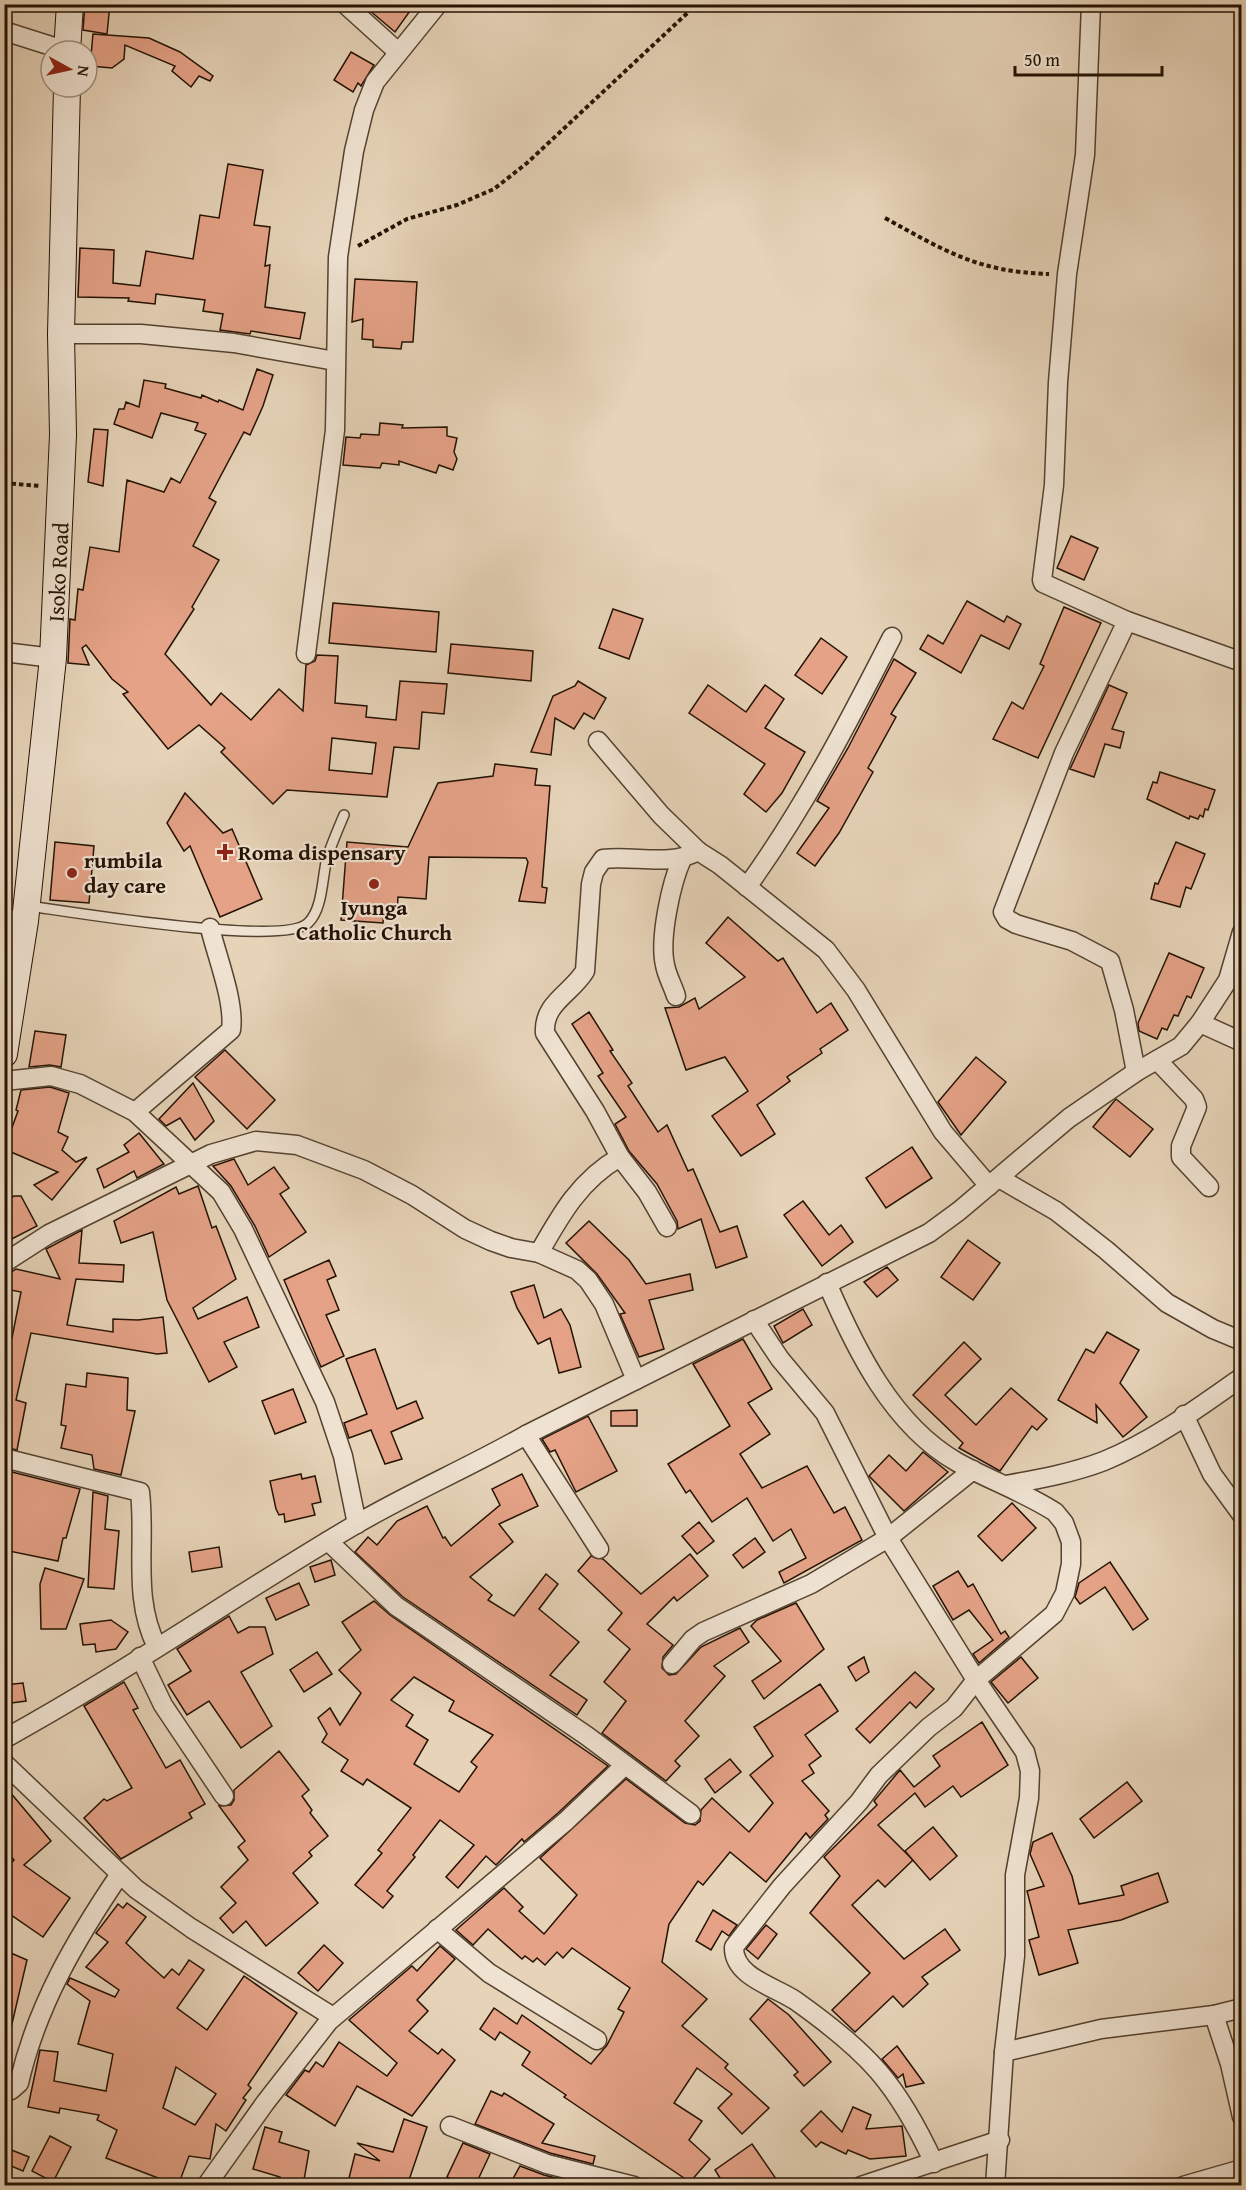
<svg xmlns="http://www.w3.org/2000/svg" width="1246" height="2190" font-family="'Gentium Book Plus',serif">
	<rect width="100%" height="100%" fill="#e6d3b8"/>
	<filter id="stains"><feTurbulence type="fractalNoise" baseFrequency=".00333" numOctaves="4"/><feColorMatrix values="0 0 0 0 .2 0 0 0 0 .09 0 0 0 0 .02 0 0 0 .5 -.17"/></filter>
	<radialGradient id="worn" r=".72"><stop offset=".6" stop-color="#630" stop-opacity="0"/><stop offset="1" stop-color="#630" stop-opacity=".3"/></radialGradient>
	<g fill="#e5a287" stroke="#241203" stroke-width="1.5" fill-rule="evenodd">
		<polygon points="85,4 110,4 107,34 83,30"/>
		<polygon points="362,4 401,4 410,11 395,32"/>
		<polygon points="93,34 149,38 180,52 213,76 210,81 199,76 191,87 172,71 175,66 125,45 124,59 112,68 90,66"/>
		<polygon points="351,52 374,65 361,86 358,83 353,92 334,80"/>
		<polygon points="228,164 263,170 254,225 270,227 265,266 270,265 265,307 305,313 300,339 251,331 250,334 220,330 223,314 203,311 205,300 156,294 155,304 128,301 129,298 78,297 80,248 114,250 113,283 140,286 146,251 193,259 200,215 219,218"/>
		<polygon points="355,279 417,282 413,342 402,342 401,349 373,347 373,340 362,339 363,319 352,322"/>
		<path d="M257 369 273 375 263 406 250 435 244 432 209 498 216 502 193 546 219 560 192 607 194 609 165 654 211 705 221 693 251 720 279 689 303 711 306 665 315 661 317 655 338 656 335 703 367 706 366 717 396 720 400 681 447 684 444 714 422 712 419 749 394 747 387 797 287 790 273 804 221 752 225 748 199 725 168 749 123 694 128 692 112 679 86 645 82 648 89 665 68 663 70 619 75 620 78 589 83 590 90 547 119 552 127 480 164 492 171 478 180 483 206 434 195 430 198 423 161 413 152 438 114 424 119 409H124L126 402 139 407 144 380 166 384 165 388 201 398 202 395 218 402 219 400 243 410ZM332 738 376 743 372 774 329 770Z"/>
		<polygon points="380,423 403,425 402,428 447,427 447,436 457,438 454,452 457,459 453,470 439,465 436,473 399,461 399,465 382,463 380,468 343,465 346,437 360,438 361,434 379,435"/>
		<polygon points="94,429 108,430 103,486 88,482"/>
		<polygon points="1071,536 1098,548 1084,580 1057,568"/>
		<polygon points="967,601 1004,622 1007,616 1021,624 1009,649 981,635 961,673 920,649 928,635 943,644"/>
		<polygon points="333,603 439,612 436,652 329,643"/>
		<polygon points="1064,607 1101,623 1038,758 993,739 1012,702 1023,709 1044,666 1040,664"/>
		<polygon points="613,609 643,619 629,659 599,648"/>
		<polygon points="821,638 847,657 822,694 795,675"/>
		<polygon points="451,644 533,651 531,681 448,673"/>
		<polygon points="894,659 916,673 891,714 896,717 868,768 873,772 839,833 815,866 797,853 829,808 817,801 848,748"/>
		<polygon points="578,681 606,698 594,719 584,713 574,729 555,718 551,755 531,752 553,696 575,686"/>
		<polygon points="708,685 746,712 765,685 784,699 765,728 805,752 782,793 766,812 744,794 765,764 689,713"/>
		<polygon points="1109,685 1127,693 1112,729 1124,732 1120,748 1105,744 1094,777 1070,769"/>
		<polygon points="495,764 537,769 535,785 550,786 542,887 547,888 545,903 519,901 528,862 526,858 429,857 426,899 398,897 397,911 384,910 383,923 341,920 347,842 408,847 438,783 493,776"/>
		<polygon points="1160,772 1215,790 1208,810 1205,809 1203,817 1200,815 1198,819 1190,816 1189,819 1147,799 1153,782 1157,783"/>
		<polygon points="185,793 223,833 232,829 262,899 220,917 190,846 184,851 167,823"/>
		<polygon points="55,842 94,846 89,903 50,900"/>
		<polygon points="1176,842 1205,854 1191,889 1186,887 1180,907 1151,899 1155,883 1158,884"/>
		<polygon points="728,917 778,961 783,958 817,1013 831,1003 848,1030 820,1049 822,1053 787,1077 790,1081 757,1105 775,1134 741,1156 712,1116 748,1091 725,1057 686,1070 665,1008 679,1007 695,998 699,1009 745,977 706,943"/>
		<polygon points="1169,953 1204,968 1191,998 1187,996 1178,1016 1174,1015 1167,1030 1162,1028 1157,1039 1139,1031 1138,1023"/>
		<polygon points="589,1012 613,1050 610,1051 632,1083 628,1086 658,1132 667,1125 688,1171 693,1169 720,1232 737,1226 747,1257 716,1268 701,1219 678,1229 677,1221 657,1184 629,1151 615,1124 626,1117 598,1076 603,1073 572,1024"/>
		<polygon points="35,1031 66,1035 61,1067 50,1065 29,1067"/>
		<polygon points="225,1050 275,1100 247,1129 195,1077"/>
		<polygon points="976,1057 1006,1082 961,1135 938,1102"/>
		<polygon points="193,1083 214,1121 195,1140 180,1118 166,1126 159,1119"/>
		<polygon points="50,1087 69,1093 58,1132 68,1137 62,1150 76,1162 87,1157 52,1200 34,1185 58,1172 4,1149 18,1111 16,1110 21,1090"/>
		<polygon points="1116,1099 1153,1129 1130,1157 1093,1127"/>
		<polygon points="139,1133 164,1164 137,1178 134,1171 104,1188 97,1169 129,1152 124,1145"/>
		<polygon points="912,1147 932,1178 886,1208 866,1178"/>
		<polygon points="234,1159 248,1185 274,1167 289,1188 280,1194 306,1232 269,1257 255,1226 231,1186 213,1166"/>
		<polygon points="198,1186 212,1228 216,1226 236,1279 193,1308 198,1319 247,1297 259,1327 224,1342 237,1367 209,1382 167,1300 153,1232 121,1243 114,1221 176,1187 179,1194"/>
		<polygon points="14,1196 21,1196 37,1226 4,1243 4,1201"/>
		<polygon points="803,1201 829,1235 841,1225 853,1242 822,1266 784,1215"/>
		<polygon points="589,1221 629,1260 646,1284 690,1274 693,1290 649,1300 664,1349 639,1357 620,1314 625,1313 597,1274 566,1243"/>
		<polygon points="82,1230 79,1263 124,1265 123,1282 76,1279 67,1325 113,1332 113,1319 138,1320 163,1317 167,1353 157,1354 31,1333 16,1400 26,1403 17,1450 4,1447 4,1336 12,1338 21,1292 6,1289 10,1273 16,1269 60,1279 46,1249"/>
		<polygon points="968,1240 1000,1263 973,1300 941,1277"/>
		<polygon points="329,1260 336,1276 327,1280 339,1310 326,1315 344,1356 321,1367 284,1280"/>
		<polygon points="887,1267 898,1280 877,1297 864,1282"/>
		<polygon points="534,1285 544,1318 561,1309 570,1325 581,1367 559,1373 550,1338 538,1344 517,1308 511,1292"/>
		<polygon points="803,1309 812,1325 783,1343 774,1326"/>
		<polygon points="1107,1332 1139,1350 1120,1383 1147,1417 1123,1437 1096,1405 1097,1423 1058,1400 1086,1349 1094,1353"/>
		<polygon points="743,1339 772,1389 748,1403 770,1434 740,1454 762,1488 807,1466 834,1513 845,1507 862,1540 784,1583 779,1572 806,1558 791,1529 773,1541 747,1498 712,1522 690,1490 686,1493 668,1464 730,1426 693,1364"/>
		<polygon points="964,1342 981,1359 945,1395 976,1425 1011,1388 1047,1419 1037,1430 1032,1426 1000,1471 959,1448 963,1443 913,1395"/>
		<polygon points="375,1349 397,1409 416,1401 423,1418 391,1432 402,1459 385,1464 371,1430 349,1438 344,1423 367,1414 346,1359"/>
		<polygon points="87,1373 128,1378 127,1410 135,1411 121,1475 94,1469 92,1455 61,1448 66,1426 61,1425 66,1384 86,1387"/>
		<polygon points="293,1389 306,1422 275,1434 262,1401"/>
		<polygon points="637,1410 637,1426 611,1426 611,1411"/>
		<polygon points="588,1416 617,1471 576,1492 555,1450 550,1452 542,1439"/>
		<polygon points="923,1452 948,1472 904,1511 869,1476 889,1455 906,1471"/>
		<polygon points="4,1470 80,1489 66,1538 63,1538 58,1561 4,1550 4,1494 9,1475 4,1474"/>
		<polygon points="301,1474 302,1479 315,1476 321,1502 312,1504 315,1515 285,1522 284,1514 279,1515 276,1509 270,1481"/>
		<polygon points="522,1474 538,1506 499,1524 513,1542 470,1577 492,1595 488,1600 514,1616 546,1574 558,1584 539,1609 579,1642 550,1675 587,1700 577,1715 403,1597 355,1552 368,1537 377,1545 397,1521 427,1506 443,1538 445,1537 451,1546 500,1505 492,1489"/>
		<polygon points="93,1492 108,1496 105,1529 119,1531 114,1589 88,1587"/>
		<polygon points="1012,1503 1036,1528 1002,1561 978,1536"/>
		<polygon points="699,1522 714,1541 697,1554 682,1536"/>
		<polygon points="755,1538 765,1552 743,1568 733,1555"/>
		<polygon points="219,1547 222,1567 192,1572 189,1552"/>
		<polygon points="690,1554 708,1576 677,1601 674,1597 647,1624 673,1645 663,1657 662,1668 669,1675 676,1674 701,1647 740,1628 749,1642 714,1666 725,1676 685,1721 699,1736 675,1761 680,1766 666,1781 602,1733 626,1701 604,1682 630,1649 608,1630 622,1613 578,1571 591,1556 603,1559 641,1594"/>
		<polygon points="331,1560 335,1575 315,1582 310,1567"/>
		<polygon points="1110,1562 1148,1619 1133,1630 1105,1587 1080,1604 1075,1597 1079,1583"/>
		<polygon points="45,1568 84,1579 66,1629 41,1629 40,1584"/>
		<polygon points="958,1571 968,1587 973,1584 1001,1634 1005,1631 1009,1637 979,1663 973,1654 993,1640 969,1610 953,1620 933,1586"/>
		<polygon points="299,1583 309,1605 276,1620 266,1598"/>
		<path d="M374 1601 390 1615 608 1766 558 1813 524 1842 522 1839 496 1865 486 1856 458 1888 446 1877 474 1845 440 1820 413 1855 415 1857 387 1891 393 1896 383 1908 355 1885 382 1853 378 1850 411 1808 367 1779 363 1785 341 1771 348 1760 322 1742 327 1734 318 1718 330 1708 340 1725 361 1693 339 1670 361 1650 342 1622ZM414 1677 454 1701 449 1711 493 1735 471 1762 477 1767 459 1792 414 1764 428 1740 406 1726 413 1715 391 1700Z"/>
		<polygon points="796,1603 824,1649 764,1699 752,1681 781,1661 751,1626 757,1620"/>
		<polygon points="229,1616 238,1633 249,1627 265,1627 273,1654 241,1672 272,1726 241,1748 209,1701 187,1715 168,1685 191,1671 177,1649"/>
		<polygon points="111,1620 128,1632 116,1649 96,1652 95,1644 83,1645 80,1624"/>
		<polygon points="317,1652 332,1674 304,1692 290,1670"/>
		<polygon points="864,1657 869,1672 856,1681 848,1667"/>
		<polygon points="1021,1657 1038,1678 1008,1703 991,1682"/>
		<polygon points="915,1672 934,1689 916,1708 910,1702 870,1743 856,1729"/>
		<polygon points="124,1682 138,1708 133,1710 166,1768 180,1760 205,1804 189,1813 192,1818 121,1859 84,1818 104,1799 107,1801 132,1788 84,1706"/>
		<polygon points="23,1683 26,1701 4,1704 4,1685"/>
		<polygon points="820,1684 838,1711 805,1735 821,1756 809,1765 814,1773 802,1781 829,1811 825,1815 828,1819 810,1838 806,1833 766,1882 730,1852 703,1885 698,1881 669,1924 662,1962 707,1999 682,2026 728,2064 725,2068 769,2108 742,2134 718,2108 732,2094 697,2068 674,2103 702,2121 689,2140 710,2159 690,2182 564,2097 566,2095 522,2065 530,2052 500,2032 495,2040 480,2029 494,2008 517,2024 522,2015 591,2064 607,2045 624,2012 618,2009 630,1988 572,1948 563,1958 557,1952 545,1965 537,1958 533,1962 525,1956 522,1959 488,1929 473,1945 456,1930 504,1888 523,1907 519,1911 544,1934 577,1895 540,1858 626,1779 685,1823 695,1825 700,1821 701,1810 712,1798 749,1832 773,1803 750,1775 773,1756 754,1727"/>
		<polygon points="982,1722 1008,1765 961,1797 953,1786 925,1807 915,1793 878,1825 913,1860 885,1887 878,1880 852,1905 904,1959 945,1929 960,1950 922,1977 928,1984 903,2007 893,1996 855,2032 832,2010 870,1973 810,1913 840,1876 824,1857 877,1805 874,1801 900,1770 914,1787 940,1766 933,1756"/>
		<polygon points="279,1751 309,1790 302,1796 312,1810 310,1813 328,1836 309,1852 312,1856 293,1873 318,1903 266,1946 246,1921 233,1933 220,1918 236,1903 221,1887 248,1860 238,1847 245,1841 219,1806 231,1805 234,1800 234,1790"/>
		<polygon points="730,1759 741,1772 715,1793 705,1779"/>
		<polygon points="1127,1782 1142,1801 1094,1838 1080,1819"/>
		<polygon points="4,1785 51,1841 24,1865 70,1898 43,1937 4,1910 4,1871 14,1860 4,1848"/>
		<polygon points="933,1827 957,1856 930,1880 905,1851"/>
		<polygon points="1052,1833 1072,1876 1079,1904 1124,1895 1121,1886 1158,1873 1168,1902 1121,1920 1068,1930 1078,1963 1039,1975 1029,1940 1039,1937 1027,1891 1044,1886 1030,1854 1033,1842"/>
		<path d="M127 1903 146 1917 126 1943 146 1962 164 1978 172 1969 179 1975 189 1960 204 1970 177 2008 207 2030 244 1976 297 2013 248 2085 251 2088 243 2098 246 2100 226 2131 216 2124 210 2159 189 2156 178 2186H154L158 2178 106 2158 117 2130 97 2120 99 2115 60 2108 59 2113 28 2107 40 2050 58 2052 54 2081 106 2091 113 2054 78 2044 90 2001 67 1984 70 1978 115 1997 119 1990 86 1967 108 1942 96 1933 118 1904 123 1908ZM176 2067 216 2094 195 2125 163 2108Z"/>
		<polygon points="713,1910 737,1925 729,1936 722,1931 711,1950 696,1941"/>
		<polygon points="766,1925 777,1934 758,1959 746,1949"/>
		<polygon points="324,1945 343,1963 318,1991 298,1973"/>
		<polygon points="440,1946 455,1959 417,2000 428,2011 409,2031 438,2054 442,2049 455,2060 412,2116 357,2086 335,2126 286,2095 305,2070 309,2072 316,2062 323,2067 339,2042 387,2076 397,2063 349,2020 412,1966 417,1971"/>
		<polygon points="4,1950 27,1960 11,2028 4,2027"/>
		<polygon points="768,1999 789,2015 831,2062 804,2086 794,2075 798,2072 750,2019"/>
		<polygon points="897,2046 924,2083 906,2087 903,2074 898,2078 882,2059"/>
		<polygon points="491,2091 502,2096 504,2093 554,2124 542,2143 595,2156 593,2164 550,2153 475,2124"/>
		<polygon points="853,2107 871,2115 866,2129 902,2126 906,2156 870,2159 848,2150 846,2154 821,2142 816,2147 801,2131 821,2111 842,2132"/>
		<polygon points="404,2119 427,2127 407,2186 347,2186 355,2154 380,2161 357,2143 393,2152"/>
		<polygon points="265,2127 282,2132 279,2142 309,2151 303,2186 279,2182 280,2177 253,2169"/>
		<polygon points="50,2136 71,2147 53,2182 32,2171"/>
		<polygon points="463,2143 490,2154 475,2186 465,2186 447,2177"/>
		<polygon points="752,2144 781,2186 725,2186 715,2170"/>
		<polygon points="4,2147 29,2157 23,2171 4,2163"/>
		<polygon points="520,2166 544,2175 586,2186 509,2186"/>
	</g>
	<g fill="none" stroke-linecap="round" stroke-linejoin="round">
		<g stroke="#544230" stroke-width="12">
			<path id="lane" d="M29 906C72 912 283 947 308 923 323 909 322 877 327 858 332 843 338 829 344 815"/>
		</g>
		<g stroke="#544230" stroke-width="21">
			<g id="street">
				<polyline points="345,4 398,52"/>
				<polyline points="1091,4 1085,155 1067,274 1058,382 1054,485 1042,580 1043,583 1127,621 1242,662"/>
				<polyline points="4,31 67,51"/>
				<polyline points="61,334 141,334 234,343 335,361"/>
				<polyline points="1127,621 1064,753 1003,912 1007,919 1016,924 1072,941 1110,961 1124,1010 1136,1072"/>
				<polyline points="4,652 53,658"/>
				<polyline points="306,654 335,430 338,257 354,151 364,110 375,82 438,4"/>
				<polyline points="598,741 661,815 698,851 720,865 826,950 856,990 943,1132 989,1186"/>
				<path d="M747 887C804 808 848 723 892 637"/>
				<polyline points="4,919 25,921"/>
				<path d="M676 996C673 986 667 976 665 965 659 939 671 883 682 859"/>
				<polyline points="1200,1023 1242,1042"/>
				<polyline points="1157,1060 1194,1099 1197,1107 1181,1146 1181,1157 1209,1187"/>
				<polyline points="4,1081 51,1076 80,1084 135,1112 221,1192 243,1229 325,1402 343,1456 357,1524"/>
				<path d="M135 1112 231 1030C235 1002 217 957 210 928"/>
				<polyline points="999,1178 1056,1211 1106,1250 1167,1303 1213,1329 1242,1341"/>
				<path d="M667 1227 647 1192 620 1157 595 1111 545 1033C543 1003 571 994 585 971L591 884 594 872 603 859C634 855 670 867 698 851"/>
				<path d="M539 1253C561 1214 580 1180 620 1157"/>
				<polyline points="4,1263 49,1234 211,1154 256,1141 297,1145 364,1170 412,1195 465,1229 491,1241 511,1248 539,1253 577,1270 588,1280 604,1304 636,1380"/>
				<path d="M827 1283C855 1348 892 1425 957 1462 989 1480 1024 1492 1055 1512L1064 1523 1071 1542V1564L1065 1593 1054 1614 976 1680 954 1708 929 1727 879 1775 859 1802 782 1886 734 1947C733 1977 776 1987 796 2001 868 2052 897 2083 934 2163"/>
				<polyline points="754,1320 780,1359 825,1413 888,1538 976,1680 1025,1752 1030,1771 1029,1798 1015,1875 1015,1956 1004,2052 995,2186"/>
				<polyline points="1184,1415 1212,1474 1242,1515"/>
				<polyline points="526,1435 599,1549"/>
				<path d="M4 1458 140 1492C146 1545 132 1598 157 1647"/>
				<path d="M1006 1485C1039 1479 1073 1473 1104 1461 1153 1441 1198 1408 1242 1377"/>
				<polyline points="328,1541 396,1606 587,1736 691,1814"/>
				<polyline points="140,1657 163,1705 224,1796"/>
				<polyline points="672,1664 693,1639 703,1632 811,1584 888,1538 973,1470"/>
				<path d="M4 1739C124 1673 236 1595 353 1526 409 1493 470 1467 526 1435L929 1233 959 1211 1069 1118 1136 1072 1181 1046 1200 1023 1228 980 1242 932"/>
				<polyline points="4,1763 136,1889 191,1928 333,2017"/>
				<polyline points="437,1929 489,1973 597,2040"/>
				<polyline points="1214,2015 1230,2064 1242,2117"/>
				<polyline points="1004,2052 1101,2029 1214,2015 1242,2008"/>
				<path d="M11 2090 19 2083C37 2005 76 1939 120 1874"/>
				<polyline points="450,2126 547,2164 634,2186"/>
				<polyline points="206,2186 265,2103 329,2021 566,1821 625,1765"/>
				<polyline points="861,2186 1000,2140"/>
				<polyline points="1183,2186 1242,2169"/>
			</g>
		</g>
		<g stroke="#241203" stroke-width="28">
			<g id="secondary">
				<polyline points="67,51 70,4"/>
				<polyline points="4,1054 25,921 53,658 63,435 61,334 67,87"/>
			</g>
		</g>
		<g stroke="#241203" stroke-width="4" stroke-dasharray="4.5 3" stroke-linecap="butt">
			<path d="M885 218C945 251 978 272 1049 274"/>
			<polyline points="358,246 407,219 457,205 494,189 527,163 697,4"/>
			<polyline points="4,483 40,486"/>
		</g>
		<use href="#lane" stroke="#efe2d1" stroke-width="9"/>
		<use href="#street" stroke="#efe2d1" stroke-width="18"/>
		<use href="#secondary" stroke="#efe2d1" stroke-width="26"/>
	</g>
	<g fill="#8f2418" stroke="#efe2d1" stroke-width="2">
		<path d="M222 843h6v6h6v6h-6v6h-6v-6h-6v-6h6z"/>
		<circle cx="72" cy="873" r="6"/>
		<circle cx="374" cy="884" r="6"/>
	</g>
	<g text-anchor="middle" stroke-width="4.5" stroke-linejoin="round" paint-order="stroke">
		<g font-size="22" fill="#241203" stroke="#efe2d1">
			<text transform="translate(58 572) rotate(-87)" y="8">Isoko Road</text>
		</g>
		<g font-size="22" font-weight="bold" fill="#241203" stroke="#efe2d1" text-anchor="start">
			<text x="238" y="860">Roma dispensary</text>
			<text x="84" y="868">rumbila<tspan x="84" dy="25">day care</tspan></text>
			<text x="374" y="915" text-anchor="middle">Iyunga<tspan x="374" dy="25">Catholic Church</tspan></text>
		</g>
	</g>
	<rect width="1246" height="2190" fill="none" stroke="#e6d3b8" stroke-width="24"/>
	<rect x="6" y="6" width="1234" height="2178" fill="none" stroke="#241203" stroke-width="3"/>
	<rect x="12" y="12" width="1222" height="2166" fill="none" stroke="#241203" stroke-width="1.5"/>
	<g transform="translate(69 69) rotate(98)"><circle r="28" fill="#efe2d1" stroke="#9e8f7f" stroke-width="1.5"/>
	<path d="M0-4.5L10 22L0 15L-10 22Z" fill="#8f2418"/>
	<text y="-9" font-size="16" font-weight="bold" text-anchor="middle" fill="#241203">N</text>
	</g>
	<path d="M1015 66v9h147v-9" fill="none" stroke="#241203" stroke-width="3"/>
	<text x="1024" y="66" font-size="18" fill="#241203" stroke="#efe2d1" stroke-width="4.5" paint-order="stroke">50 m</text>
	<rect width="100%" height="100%" filter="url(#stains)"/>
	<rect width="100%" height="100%" fill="url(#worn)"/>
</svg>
